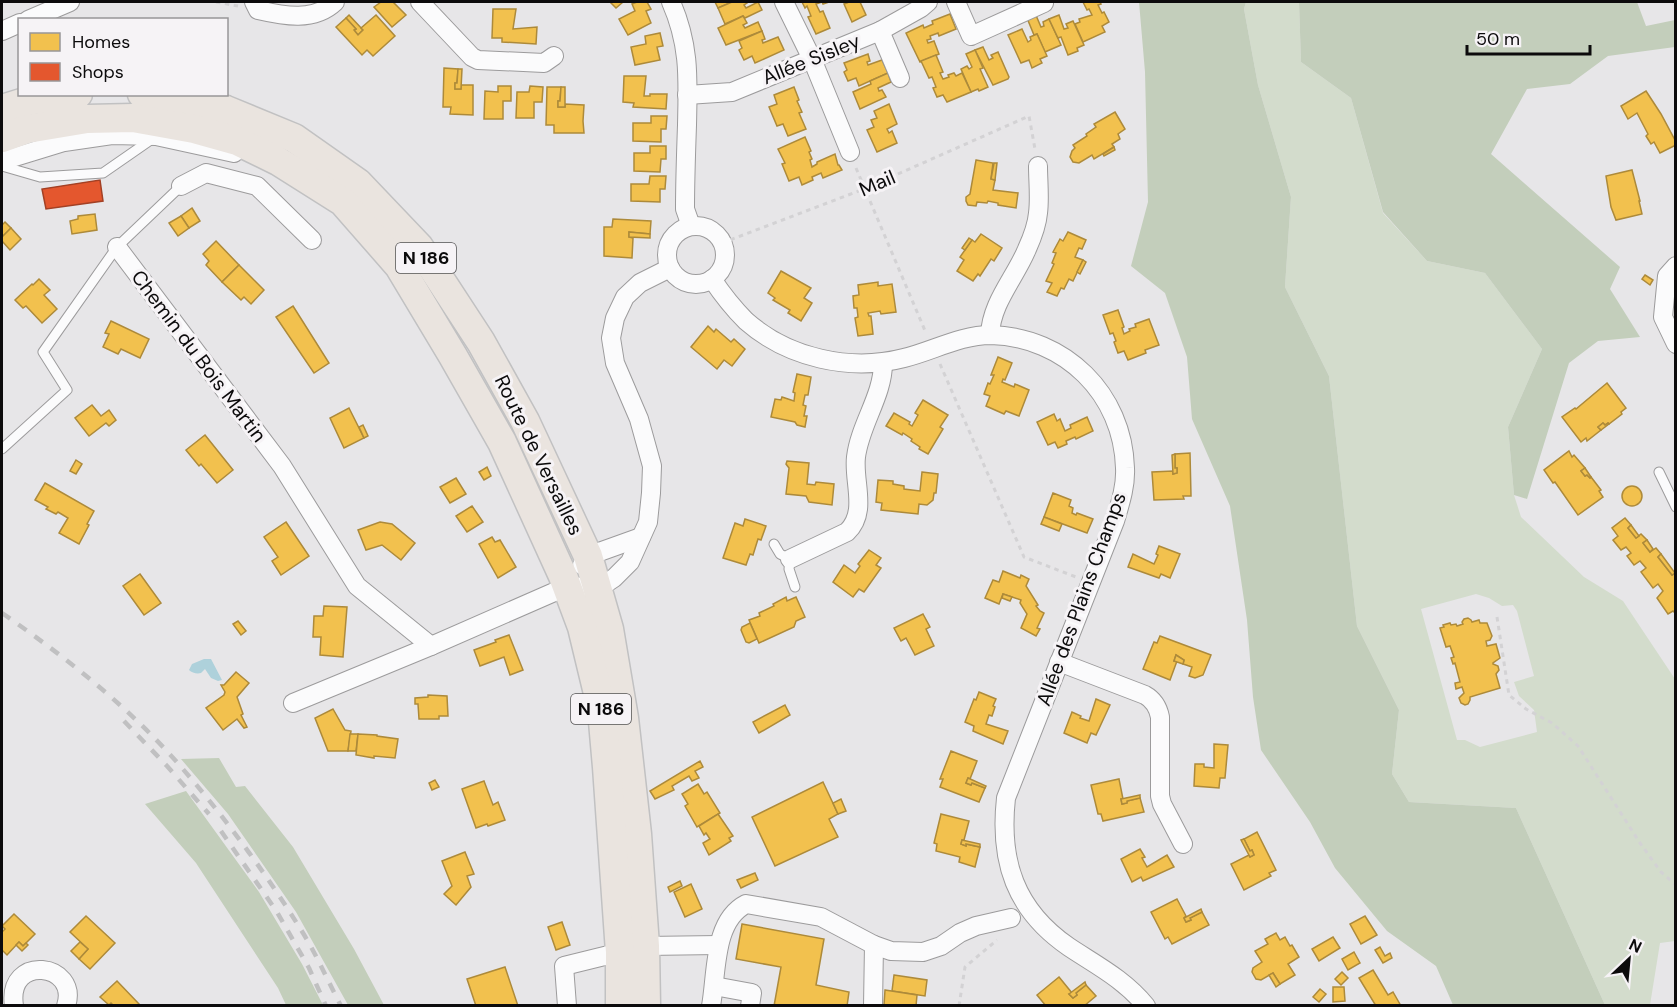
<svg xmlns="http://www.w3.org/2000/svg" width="1677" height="1007" font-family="'DM Sans',sans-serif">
	<rect width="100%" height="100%" fill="#e7e6e8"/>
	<path fill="#d3dccc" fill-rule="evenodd" d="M1246 2H1299L1301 62 1351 98 1383 213 1427 261 1485 273 1542 349 1508 427 1514 495 1521 517 1584 577 1623 601 1675 679V941L1660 943 1650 1005H1605L1516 808 1409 802 1392 774 1399 710 1357 626 1329 376 1285 287 1291 197 1258 85 1244 9ZM1476 594 1489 598 1502 606 1513 605 1517 611 1534 676 1514 682 1519 696 1534 710 1537 732 1480 747 1465 740H1457L1421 609Z"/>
	<g fill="#c3cebb">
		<polygon points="1139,2 1246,2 1244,9 1258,85 1291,197 1285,287 1329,376 1357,626 1399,710 1392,774 1409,802 1516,808 1605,1005 1453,1005 1436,966 1387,931 1335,868 1310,822 1261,750 1253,697 1247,620 1230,506 1192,419 1187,357 1165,293 1131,266 1148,202 1145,72"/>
		<polygon points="1299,2 1637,2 1646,26 1675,20 1675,47 1608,56 1570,84 1527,89 1491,154 1620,267 1610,289 1640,337 1598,341 1569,363 1527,499 1514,495 1508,427 1542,349 1485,273 1427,261 1383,212 1351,98 1301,62"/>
		<polygon points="219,758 236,787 245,786 293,847 354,949 384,1005 348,1005 296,912 228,814 181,759"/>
		<polygon points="186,791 259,892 302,964 323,1005 286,1005 278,988 196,863 145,804"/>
	</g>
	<path fill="#aed1db" d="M204 659H211L222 680 218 681 211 678 205 669 201 673C197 674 192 673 189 670L192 664Z"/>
	<g fill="#f2c14e" stroke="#ad8a3a" stroke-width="1.5">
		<polygon points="381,2 393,2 406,15 392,27 374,7"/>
		<polygon points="610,2 623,2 616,8"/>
		<polygon points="637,2 647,2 651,9 646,11 651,23 628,35 619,19 635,11 632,4"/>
		<polygon points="715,2 732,2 718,8"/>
		<polygon points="732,2 747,2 747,3 744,5 746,8 758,2 762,10 745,18 743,16 725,24 718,8"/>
		<polygon points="802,2 829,2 823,4 822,2 816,4 820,12 823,11 830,28 816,34 808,17 811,16 807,6 805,8"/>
		<polygon points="846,2 860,2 866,15 852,22 844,4 847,3"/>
		<polygon points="1083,2 1100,2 1101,4 1098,5 1102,13 1104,12 1109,22 1102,26 1105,32 1083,42 1075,24 1080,22 1079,19 1092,15 1089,9 1087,10"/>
		<polygon points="493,9 516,9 513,29 537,27 536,44 502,42 502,38 492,38"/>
		<polygon points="1035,13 1041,27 1044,26 1043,22 1049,19 1061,45 1045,52 1037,34 1034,35 1027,18"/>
		<polygon points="950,14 956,29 939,36 938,33 930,36 931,39 927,40 928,43 934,41 939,54 920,62 906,33 923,25 924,28 933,24 932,21"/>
		<polygon points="349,15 363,30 358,35 354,30 356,29 346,18"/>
		<polygon points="376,15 395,36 373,56 367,50 362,55 336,27 346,18 356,29 354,30 358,35 363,30 361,28"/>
		<polygon points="1059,15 1064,29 1068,28 1066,24 1073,21 1084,45 1077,48 1078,51 1068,55 1061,37 1058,38 1049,19"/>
		<polygon points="743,16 747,23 743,25 745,28 758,22 762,31 726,45 718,28"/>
		<polygon points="1022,29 1028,42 1031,40 1030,37 1037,34 1047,56 1040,59 1042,63 1032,68 1029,60 1021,63 1008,35"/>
		<polygon points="762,31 765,39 762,40 763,43 778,37 784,50 755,63 752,56 744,60 739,50 742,48 739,41"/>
		<polygon points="660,33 663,46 657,47 660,60 635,65 631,47 646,44 645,36"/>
		<polygon points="983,47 989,60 993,58 991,55 998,52 1009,77 1008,79 993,85 975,50"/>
		<polygon points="975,50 983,68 980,69 988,87 979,91 978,89 971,92 961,69 967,66 969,69 972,67 966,54"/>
		<polygon points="868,54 870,61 867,62 868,65 882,60 888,73 859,86 856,78 848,81 844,72 847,70 844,63"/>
		<polygon points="936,55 943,72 940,73 943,79 949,77 948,75 954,73 956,76 962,73 971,92 947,102 943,95 937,97 933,88 936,87 932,77 929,78 921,61"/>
		<polygon points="444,68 458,69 457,83 455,83 455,89 461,89 461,85 473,85 473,115 450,114 451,107 443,107"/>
		<polygon points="458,69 462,69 461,89 455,89 455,83 457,83"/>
		<polygon points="888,73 891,82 878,88 879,91 882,90 886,97 860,109 853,92 871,84 870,81"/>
		<polygon points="624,76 646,76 644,96 650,96 650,94 667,94 666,109 633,107 634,103 623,102"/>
		<polygon points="498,86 511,86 511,101 503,101 503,119 484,119 485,91 498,92"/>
		<polygon points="530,86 543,87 542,102 534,102 534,118 516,118 517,92 529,92"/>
		<polygon points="547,87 561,87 560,101 558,101 558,107 565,107 565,104 584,105 583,121 584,133 554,133 554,125 546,125"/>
		<polygon points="561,87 565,87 565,107 558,107 558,101 560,101"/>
		<polygon points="794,87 799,100 797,101 802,112 799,113 806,129 788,136 783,124 777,126 769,107 777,104 774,95"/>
		<polygon points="1646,91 1661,114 1676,142 1676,145 1660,153 1654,142 1651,144 1646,136 1648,134 1637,113 1628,119 1621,106"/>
		<polygon points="889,104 897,124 887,129 889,133 892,131 897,143 877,152 867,130 874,127 871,120 877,118 874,111"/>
		<polygon points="1115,112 1125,129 1118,134 1120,139 1112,144 1114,147 1094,159 1092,155 1079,163 1073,162 1070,157 1072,151 1075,148 1073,145 1087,136 1086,134 1096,127 1094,124"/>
		<polygon points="651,116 667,116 666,129 661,129 661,142 633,141 633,123 651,123"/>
		<polygon points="805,137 811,151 809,152 812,159 810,160 812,167 817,164 817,162 835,154 838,165 839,165 842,170 823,178 821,173 812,177 813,180 802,185 799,177 789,181 782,164 785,163 778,149"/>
		<polygon points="650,146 666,146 666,159 661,159 660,172 634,171 634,153 650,153"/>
		<polygon points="1114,147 1115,150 1104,156 1103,154"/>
		<polygon points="976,160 993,163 991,179 995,180 993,190 1018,193 1016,208 998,205 998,203 988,201 987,203 977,202 976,206 968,205 966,201 966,197 970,194"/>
		<polygon points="994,163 997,163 995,180 991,179"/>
		<polygon points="1632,170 1640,201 1639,201 1642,214 1616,220 1611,207 1606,176"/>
		<polygon points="650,176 666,176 665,189 660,189 660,202 631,201 631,184 649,184"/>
		<polygon points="192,208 200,221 189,228 181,216"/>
		<polygon points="95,214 97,230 72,234 70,221 78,219 78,216"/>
		<polygon points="181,216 189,228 178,236 169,223"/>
		<polygon points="613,219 651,221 650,234 629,232 629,237 633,238 632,258 604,256 604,227 612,227"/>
		<polygon points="5,222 11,228 2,237 2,225"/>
		<polygon points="11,228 21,239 10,250 2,241 2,237"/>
		<polygon points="629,232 650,234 650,238 629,237"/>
		<polygon points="1068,232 1086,240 1082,249 1079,248 1075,257 1083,260 1073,281 1069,279 1064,289 1061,288 1057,296 1047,292 1052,283 1046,281 1054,264 1052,263 1056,253 1053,252 1060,239 1063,241"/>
		<polygon points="981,234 1002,248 994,261 991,259 980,276 978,274 973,281 957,271 964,260 960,257 972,240 975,242"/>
		<polygon points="969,238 972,240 965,250 962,248"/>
		<polygon points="216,241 239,265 222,282 206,265 209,261 203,254"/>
		<polygon points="1083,260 1086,262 1080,274 1077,272"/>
		<polygon points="239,265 264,290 251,304 244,297 241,300 222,282"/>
		<polygon points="781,271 811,288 804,298 812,303 801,321 788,313 790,310 773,300 775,298 768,293"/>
		<polygon points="1645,275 1653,280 1650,285 1642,279"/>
		<polygon points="39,279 50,290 44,295 57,309 42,323 26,306 23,308 15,300 32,284 33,285"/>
		<polygon points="878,282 878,286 892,284 896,312 881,314 880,311 868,313 869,316 871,316 873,334 858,336 855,318 858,317 857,308 854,308 853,296 859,295 858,285"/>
		<polygon points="293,306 329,363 314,373 276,317"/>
		<polygon points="1118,310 1124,327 1122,328 1124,334 1130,331 1129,329 1136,327 1135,324 1149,319 1159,345 1145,350 1146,353 1128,360 1124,351 1118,353 1114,342 1116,341 1113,333 1110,334 1103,315"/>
		<polygon points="111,321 149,339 140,358 121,349 118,354 103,347 109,334 105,333"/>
		<polygon points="708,326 714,332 716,329 731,342 734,339 745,349 732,366 724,360 717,369 691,347"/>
		<polygon points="998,357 1012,363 1005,380 1003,379 1002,382 1014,387 1015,384 1029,390 1019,416 1006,411 1004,414 986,406 990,396 984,394 988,383 990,384 994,375 991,375"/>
		<polygon points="797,374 811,377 808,395 805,395 803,405 806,406 804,416 807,416 805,427 797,425 795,422 771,417 775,399 781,400 782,397 794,401 795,393 793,392"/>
		<polygon points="1607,383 1626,408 1621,412 1622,414 1609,424 1608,423 1605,425 1603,423 1598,427 1601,430 1587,441 1586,438 1581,442 1562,417 1575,408 1576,409"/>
		<polygon points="923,400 948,415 940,427 943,429 928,454 919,449 920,447 911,441 912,439 903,433 902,435 886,426 894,413 910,422 909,424 912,426 918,415 915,413"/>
		<polygon points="92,405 101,416 109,410 116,420 109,426 106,423 89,436 75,418"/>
		<polygon points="349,408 364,438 344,448 330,418"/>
		<polygon points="1054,414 1057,421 1060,419 1065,431 1071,428 1070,425 1087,417 1093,431 1076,439 1075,437 1066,441 1067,444 1058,448 1055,442 1048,445 1037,422"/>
		<polygon points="1603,423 1605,425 1608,423 1609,424 1601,430 1598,427"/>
		<polygon points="363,425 368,436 364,438 359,427"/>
		<polygon points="205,435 233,470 217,483 201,464 199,466 186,450"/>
		<polygon points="1569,451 1572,457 1574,455 1585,468 1581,471 1585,476 1587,475 1590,478 1591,477 1601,490 1599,491 1603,497 1578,515 1555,482 1553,483 1544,470"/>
		<polygon points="1190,453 1191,496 1183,496 1184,499 1154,500 1152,472 1173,471 1173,474 1177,473 1177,468 1175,468 1175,454"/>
		<polygon points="1175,454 1175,468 1177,468 1177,473 1173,474 1172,455"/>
		<polygon points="76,460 82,464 76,474 70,471"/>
		<polygon points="787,461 809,463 807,484 815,485 816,482 834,484 832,505 809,502 806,496 786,494 789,468 786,464"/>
		<polygon points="487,467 491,476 484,480 479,472"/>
		<polygon points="1585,468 1591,477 1590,478 1587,475 1585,476 1581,471"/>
		<polygon points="922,472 938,474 936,493 934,493 933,500 927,505 919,504 918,514 881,510 882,503 876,502 878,480 893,481 893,484 904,486 904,489 920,491"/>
		<polygon points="456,478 466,494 450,503 440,487"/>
		<polygon points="45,483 94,511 87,524 89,525 79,544 59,533 68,518 58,512 56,514 46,509 48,507 35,500"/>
		<circle cx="1632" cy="496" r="10"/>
		<polygon points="1053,493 1071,500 1069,506 1073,508 1072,513 1076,515 1077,513 1093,519 1087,533 1044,517"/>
		<polygon points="472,506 483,522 467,532 456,516"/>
		<polygon points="1044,517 1062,524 1059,531 1041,524"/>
		<polygon points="1625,518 1631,525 1628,528 1636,538 1641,534 1647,540 1643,543 1650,552 1656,548 1661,554 1658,557 1672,575 1676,573 1676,614 1673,611 1668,614 1657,598 1663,591 1658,584 1653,588 1641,572 1646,568 1640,561 1634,565 1627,556 1631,553 1626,547 1621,550 1613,540 1618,536 1612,528"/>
		<polygon points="745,519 766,526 761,540 758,539 753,555 750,554 746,565 723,558 735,523 743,526"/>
		<polygon points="286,522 309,556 281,575 272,561 278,557 264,537"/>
		<polygon points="380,522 392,524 415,543 401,560 382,545 366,550 358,530"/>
		<polygon points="1631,525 1639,536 1636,538 1628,528"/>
		<polygon points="492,537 495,542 500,540 516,567 498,578 479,544"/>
		<polygon points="1647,540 1653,549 1650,552 1643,543"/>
		<polygon points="1159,546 1180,554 1170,578 1161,574 1159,578 1128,567 1133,554 1154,564 1158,555 1156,554"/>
		<polygon points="869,550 881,558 876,565 881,568 864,592 859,589 853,597 833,582 844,565 855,573 860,566 858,564"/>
		<polygon points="1661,554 1675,573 1672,575 1658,557"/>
		<polygon points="1003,571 1020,578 1021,575 1029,579 1026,586 1038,605 1036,606 1040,611 1044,613 1037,628 1040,629 1036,636 1021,628 1027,614 1020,603 1021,600 1003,594 999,604 985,598 993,580 999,582"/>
		<polygon points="140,574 161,603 144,615 123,586"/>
		<polygon points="1003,594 1012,597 1010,601 1002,598"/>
		<polygon points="786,597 787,601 796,597 805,617 796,621 794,627 759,643 749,620 760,616 759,613 774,606 773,604"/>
		<polygon points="324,606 347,607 343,657 320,655 321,637 313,637 314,616 323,616"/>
		<polygon points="923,614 930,627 926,629 934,646 915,655 906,638 901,641 894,628"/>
		<polygon points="1468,618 1471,620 1472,622 1479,620 1480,623 1487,623 1492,636 1490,640 1486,641 1487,646 1496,644 1500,658 1493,663 1493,664 1498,666 1499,670 1496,674 1500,688 1470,697 1470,700 1468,704 1465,705 1461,703 1459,698 1464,693 1462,687 1456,689 1455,683 1460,682 1455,663 1453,664 1451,658 1454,657 1450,646 1446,647 1440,628 1444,627 1443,625 1450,623 1451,625 1456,624 1457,626 1463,624 1462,622 1464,619"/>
		<polygon points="238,621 246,631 241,635 233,624"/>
		<polygon points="750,623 757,639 749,643 746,642 741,630 742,627"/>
		<polygon points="509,635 523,670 510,675 504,657 480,666 474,650 496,642 495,640"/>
		<polygon points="1160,636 1211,655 1203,675 1195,678 1189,676 1192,667 1183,664 1184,660 1176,655 1174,661 1177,661 1170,680 1143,669 1154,642 1157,643"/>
		<polygon points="1176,655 1184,660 1183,664 1174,661"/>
		<polygon points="236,672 249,683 237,697 243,714 241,715 247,727 244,728 237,719 223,730 206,708 224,695 225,692 221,685 224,685"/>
		<polygon points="979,692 996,699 993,706 995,707 992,716 989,715 986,724 1008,731 1003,744 973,731 974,726 965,722 974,699 976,700"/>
		<polygon points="428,695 447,696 448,716 439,716 439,719 419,719 418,704 415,704 415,698 428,697"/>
		<polygon points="1096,699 1110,705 1096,735 1091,733 1087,743 1064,733 1072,712 1081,716 1080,718 1089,721"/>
		<polygon points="785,705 790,715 759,733 753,722"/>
		<polygon points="333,709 345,730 351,731 348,751 328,751 315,718"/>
		<polygon points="350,734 358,734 356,751 348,751"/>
		<polygon points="358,734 377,735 377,736 398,739 395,758 374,756 374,758 356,755"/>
		<polygon points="1214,744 1228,745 1225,778 1220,778 1219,788 1194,786 1195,764 1204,764 1204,767 1214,768"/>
		<polygon points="951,751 977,761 970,779 968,778 966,783 971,785 972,783 985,788 979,802 940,787 943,779 940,779"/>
		<polygon points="700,761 703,767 695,771 699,778 692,781 689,776 672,786 674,790 655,799 650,791"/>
		<polygon points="968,778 986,786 985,788 972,783 971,785 966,783"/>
		<polygon points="1119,779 1123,799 1121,799 1122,804 1127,803 1127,801 1140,798 1144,812 1103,821 1101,814 1098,814 1091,785"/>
		<polygon points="435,780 439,787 432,790 429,783"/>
		<polygon points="484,781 493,805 498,802 505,820 488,826 487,824 476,828 462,789"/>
		<polygon points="823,782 838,814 829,819 838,837 775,866 752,817"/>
		<polygon points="698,784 704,794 707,792 720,813 697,827 685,806 688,804 682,794"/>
		<polygon points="1140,795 1140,798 1127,801 1127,803 1122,804 1121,799"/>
		<polygon points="841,799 846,811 838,814 833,803"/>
		<polygon points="718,814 733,836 729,838 731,841 709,855 703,843 710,839 706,833 704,835 699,826"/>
		<polygon points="941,814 969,821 964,840 962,840 961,844 966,846 966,844 980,847 975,867 959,862 960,857 936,851 937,844 934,843"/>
		<polygon points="1257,832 1276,870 1269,873 1271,876 1244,890 1231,864 1249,855 1250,857 1254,855 1252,850 1250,851 1244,839"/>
		<polygon points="1244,839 1250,851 1252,850 1254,855 1250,857 1241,840"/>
		<polygon points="962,840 980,844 980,847 966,844 966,846 961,844"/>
		<polygon points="1140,849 1145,857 1142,858 1147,867 1167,855 1174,867 1143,881 1141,877 1132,882 1121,859"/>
		<polygon points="465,852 474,874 467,876 471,887 456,905 444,894 452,886 442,861"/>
		<polygon points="755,873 758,880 741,888 737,880"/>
		<polygon points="680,881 682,886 670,892 668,887"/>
		<polygon points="691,884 702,909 685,917 674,892"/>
		<polygon points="1177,899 1186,916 1184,918 1186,922 1191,920 1190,918 1202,912 1209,925 1172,944 1168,937 1165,939 1151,912"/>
		<polygon points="1201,909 1202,912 1190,918 1191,920 1186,922 1184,918"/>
		<polygon points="14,914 35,934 23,946 19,942 7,955 2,950 2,932 5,929 2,926"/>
		<polygon points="86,916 115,943 90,969 79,959 88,949 70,932"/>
		<polygon points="1365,916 1377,935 1361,944 1350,924"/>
		<polygon points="562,922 570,945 556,950 548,927"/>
		<polygon points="742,924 824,939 816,985 849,992 847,1006 774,1006 781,967 736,959"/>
		<polygon points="1276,933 1280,940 1285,937 1290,946 1292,945 1299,957 1288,964 1295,975 1280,984 1273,973 1261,980 1256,979 1252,972 1253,968 1262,962 1255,951 1268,944 1265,939"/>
		<polygon points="1333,937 1340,948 1319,961 1312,949"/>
		<polygon points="19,942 23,946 26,943 28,945 22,951 16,945"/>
		<polygon points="80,942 88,949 79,959 71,951"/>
		<polygon points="1380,947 1385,956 1390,953 1392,958 1383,963 1375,950"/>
		<polygon points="1354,952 1360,963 1348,970 1342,959"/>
		<polygon points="505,967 518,1006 476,1006 467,979"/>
		<polygon points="1373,970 1388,995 1393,992 1401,1006 1376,1006 1359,978"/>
		<polygon points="1342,972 1348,978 1341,985 1335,979"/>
		<polygon points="1273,973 1280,984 1276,987 1269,975"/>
		<polygon points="894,975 927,980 925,996 892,991"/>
		<polygon points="1059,977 1072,993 1069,994 1073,998 1077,995 1076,993 1086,985 1096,996 1084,1006 1046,1006 1037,995"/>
		<polygon points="117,981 139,1004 137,1006 114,1006 111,1003 109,1005 100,997"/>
		<polygon points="1085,982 1086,985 1076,993 1077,995 1073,998 1069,994"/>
		<polygon points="1333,987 1344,987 1345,1001 1333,1002"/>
		<polygon points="1320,989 1326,994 1319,1002 1313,997"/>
		<polygon points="885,990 917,995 916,1006 884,1005"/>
	</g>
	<polygon fill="#e4572e" stroke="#a34024" stroke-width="1.5" points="100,180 103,201 46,209 42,189"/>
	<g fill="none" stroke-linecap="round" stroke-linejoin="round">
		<g stroke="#9c9b9c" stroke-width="11">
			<g id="lane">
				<polyline points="2,166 40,177 103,173 152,139"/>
				<polyline points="2,449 67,390 43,352 117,247 181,186"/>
				<polyline points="1659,472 1676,507"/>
				<polyline points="774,544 780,554 790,559 789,569 795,587"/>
			</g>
		</g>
		<g stroke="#9c9b9c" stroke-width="20">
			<g id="street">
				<path d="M254 2 258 10C284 16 314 22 335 2"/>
				<polyline points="420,2 472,57 478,60 544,63 554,56"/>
				<path d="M671 2C690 45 688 79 687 125 686 153 685 181 685 209L691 226"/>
				<polyline points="784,2 812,59 850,152"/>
				<polyline points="956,2 971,36 1044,3"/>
				<polyline points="28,20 70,2"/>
				<polyline points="2,31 20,23"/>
				<polyline points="880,31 900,78"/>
				<polyline points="687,95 732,92 880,31 921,8 928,2"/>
				<polyline points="2,161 64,142 112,135 156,136 234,153"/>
				<polyline points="181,186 206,173 257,186 312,240"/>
				<circle cx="696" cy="255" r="29"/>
				<polyline points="117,247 282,466 357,586 431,646"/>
				<polyline points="1676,266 1667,276 1663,317 1676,344"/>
				<path d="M712 279C722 294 733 308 746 321 788 358 850 372 904 358 933 351 960 335 991 335 1065 337 1123 394 1125 468 1126 486 1120 504 1115 521L1006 798C999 861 1015 910 1069 947 1096 965 1124 979 1146 1006"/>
				<path d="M990 335C991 303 1015 278 1027 249 1032 238 1037 225 1038 213 1040 198 1038 181 1038 166"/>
				<path d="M790 559 847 532C868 512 853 482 856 457 860 424 883 396 883 363"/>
				<polyline points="582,565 588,556 641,537"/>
				<path d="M1059 662 1145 695C1154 700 1158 707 1160 717V796L1162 804 1183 844"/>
				<polyline points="293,703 431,646 568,586 599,588 614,578 630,562 648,522 651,493 652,466 639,419 615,363 611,338 615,318 625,297 640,283 670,268"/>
				<polyline points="714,986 752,993 750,1006"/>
				<path d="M14 1006C6 953 80 963 66 1006"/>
				<polyline points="567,1006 564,966 645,946 719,945"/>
				<path d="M711 1006C717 973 713 921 746 904L821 917 874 945 891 951 923 952 941 946 960 933 976 926 1011 918"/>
				<polyline points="873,1006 874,945"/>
			</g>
		</g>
		<g stroke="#c1c1c2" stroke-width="31">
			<g id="primary">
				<polyline points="142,94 159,95 226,110 294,138 358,183 419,247 481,342 525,421 588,556 609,629 624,718 637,834 645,946 646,1006"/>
				<polyline points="2,109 28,101 78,94"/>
				<polyline points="2,138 27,129 87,119 133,118 194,129 237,141 278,161 343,202 399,266 453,356 502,442 563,576 582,627 602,710 607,767 620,952 620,1006"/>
			</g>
		</g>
		<g stroke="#d3d2d4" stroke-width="3" stroke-dasharray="4.5 4.5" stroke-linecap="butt">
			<polyline points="216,2 238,6"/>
			<polyline points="856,168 926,333"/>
			<polyline points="722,243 864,189 1029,116 1035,149"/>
			<polyline points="940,364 1024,557 1076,577"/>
			<polyline points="1497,617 1509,695 1526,709 1552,723 1578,746 1640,843 1661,872 1676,885"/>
			<polyline points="959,1006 965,967 997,940"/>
		</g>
		<use href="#lane" stroke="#fbfbfc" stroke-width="9"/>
		<use href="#street" stroke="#fbfbfc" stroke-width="18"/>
		<use href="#primary" stroke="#eae4df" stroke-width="28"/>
		<g stroke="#c0c0c1" stroke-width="4.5" stroke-dasharray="10 10" stroke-linecap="butt">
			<path d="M2 613C64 656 125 704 175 760 221 812 266 873 303 933 317 956 328 981 341 1006"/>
			<polyline points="124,721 167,766 209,814"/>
			<polyline points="221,831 277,912 309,968 326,1006"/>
		</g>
	</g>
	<g text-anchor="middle" stroke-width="6" stroke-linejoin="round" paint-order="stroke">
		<g fill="#f6f3f6" stroke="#525152" stroke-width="1.5">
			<rect x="396" y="243" width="60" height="30" rx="4.5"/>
			<rect x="571" y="694" width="60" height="30" rx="4.5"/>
		</g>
		<g font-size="18" font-weight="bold" fill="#0c0b0c">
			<text x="426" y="264">N 186</text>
			<text x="601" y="715">N 186</text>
		</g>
		<g font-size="20" fill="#0c0b0c" stroke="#f6f3f6">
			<text transform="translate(811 59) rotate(-22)" y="7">Allée Sisley</text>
			<text transform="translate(877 183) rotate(-23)" y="7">Mail</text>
			<text transform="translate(199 356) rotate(53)" y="7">Chemin du Bois Martin</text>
			<text transform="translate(539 455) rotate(64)" y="7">Route de Versailles</text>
			<text transform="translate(1081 599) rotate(-70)" y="7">Allée des Plains Champs</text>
		</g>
	</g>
	<rect width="1677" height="1007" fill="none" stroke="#0c0b0c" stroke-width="6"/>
	<rect x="18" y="18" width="210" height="78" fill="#f6f3f6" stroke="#989698" stroke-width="1.5"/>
	<rect x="30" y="33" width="30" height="18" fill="#f2c14e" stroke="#989698" stroke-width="1.5"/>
	<text x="72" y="48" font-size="18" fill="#0c0b0c">Homes</text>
	<rect x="30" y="63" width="30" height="18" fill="#e4572e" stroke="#989698" stroke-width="1.5"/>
	<text x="72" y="78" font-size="18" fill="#0c0b0c">Shops</text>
	<g transform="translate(1629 959) rotate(26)" stroke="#f6f3f6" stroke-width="4.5" paint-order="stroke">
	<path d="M0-4.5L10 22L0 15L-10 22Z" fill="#0c0b0c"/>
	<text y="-9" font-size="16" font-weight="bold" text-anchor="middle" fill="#0c0b0c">N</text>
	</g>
	<path d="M1467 45v9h123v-9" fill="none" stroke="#0c0b0c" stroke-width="3"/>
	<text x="1476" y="45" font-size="18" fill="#0c0b0c" stroke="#f6f3f6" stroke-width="4.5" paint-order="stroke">50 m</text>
</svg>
